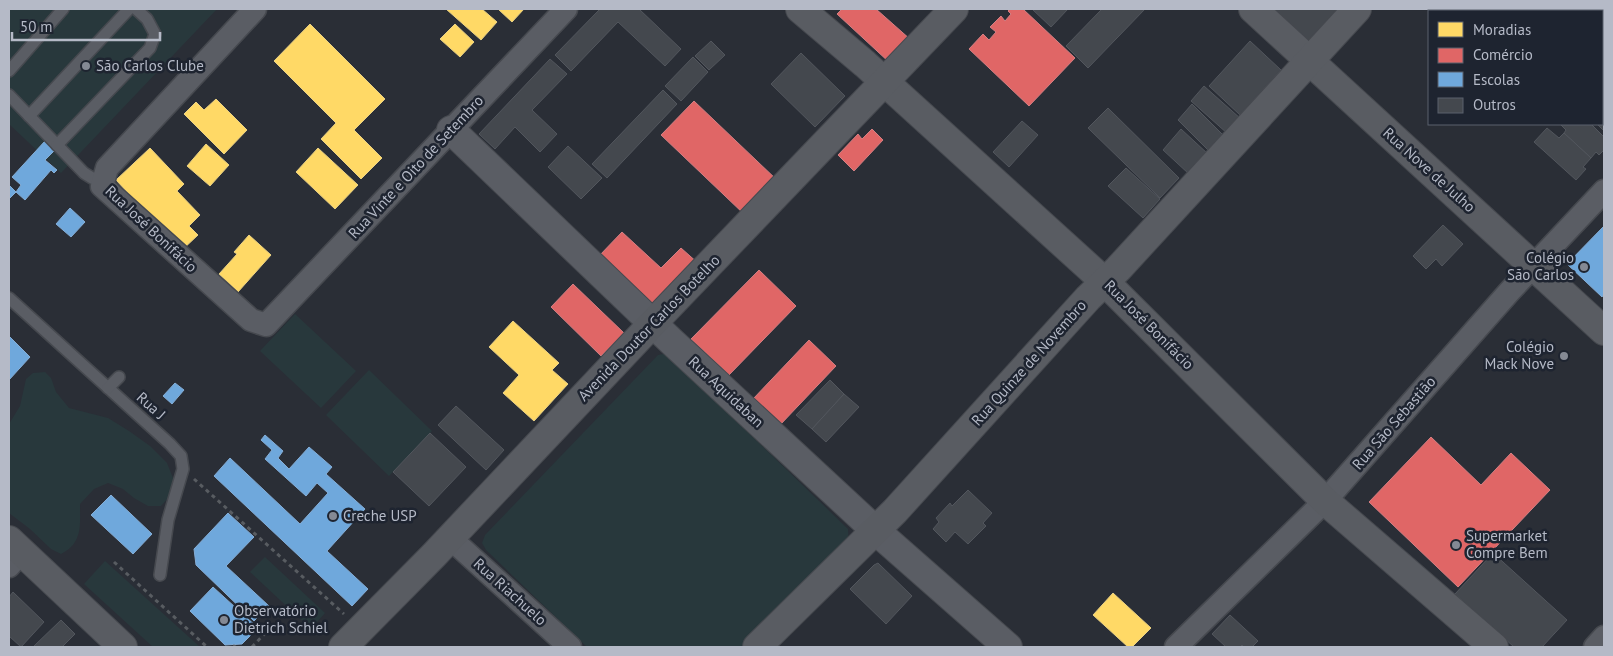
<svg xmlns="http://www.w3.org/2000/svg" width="1613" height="656" font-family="'PT Sans',sans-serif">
	<rect width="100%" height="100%" fill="#2a2e36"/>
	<g fill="#28383c">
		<polygon points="9,9 217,9 61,173 9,124"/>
		<polygon points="295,314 356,371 321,408 260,351"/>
		<polygon points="663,354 668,355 848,529 849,547 749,647 587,647 486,550 482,543 485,535 658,355"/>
		<polygon points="369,370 432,431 389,476 326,415"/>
		<path d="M45 372 51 378 56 392 69 408 108 418 129 431 150 446 167 463 175 483 169 497 161 506H148L134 498 123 489 108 483 94 489 80 504C80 525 83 543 61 554L51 549 30 529 9 513V424L20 406 26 379 33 373Z"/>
		<polygon points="265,557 325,613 311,629 250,572"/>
		<polygon points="105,561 200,647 153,647 84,584"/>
	</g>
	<g fill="#ffd966" stroke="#e9d083">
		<polygon points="446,9 482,9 497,22 481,40"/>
		<polygon points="498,9 524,9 512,22"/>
		<polygon points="310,24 385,99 354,130 382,158 361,179 321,139 336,123 274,61"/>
		<polygon points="455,24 474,42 460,57 440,39"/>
		<polygon points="216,99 247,130 224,154 184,114 196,102 204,110"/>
		<polygon points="206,144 229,165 210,186 187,166"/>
		<polygon points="150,148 184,184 177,191 200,215 189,226 198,235 181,251 116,180"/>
		<polygon points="318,148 358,185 335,209 296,172"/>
		<polygon points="249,235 271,255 238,292 219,274 237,254 234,252"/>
		<polygon points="513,321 559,363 552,370 568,384 534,421 503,393 519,375 489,347"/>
		<polygon points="1113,593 1151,628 1132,647 1128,647 1093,615"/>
	</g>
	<g fill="#e06666" stroke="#d37f83">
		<polygon points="842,9 876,9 911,40 890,63 837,14"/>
		<polygon points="1010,9 1023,9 1075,58 1029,106 969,49 983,34 989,40 996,32 990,27 1001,16 1005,21 1011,14 1008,11"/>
		<polygon points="694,101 778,181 745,215 661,135"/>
		<polygon points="872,129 883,140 854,171 838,155 858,134 862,139"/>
		<polygon points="622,232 661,268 681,248 699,264 657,310 599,256"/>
		<polygon points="759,270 796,306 729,375 691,339"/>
		<polygon points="573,284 624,333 601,356 551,307"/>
		<polygon points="809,340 836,366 780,425 753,399"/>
		<polygon points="1431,437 1481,485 1511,453 1550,490 1458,587 1369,502"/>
	</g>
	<g fill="#6fa8dc" stroke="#84add6">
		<polygon points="45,141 55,150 45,160 57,170 54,173 51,170 25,200 16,192 21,185 12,177"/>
		<polygon points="9,185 16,192 9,199"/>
		<polygon points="70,208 85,222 71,237 56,224"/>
		<polygon points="1604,226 1604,294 1602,297 1567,264"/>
		<polygon points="9,336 30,357 9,380"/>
		<polygon points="175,383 184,390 172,404 163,396"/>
		<polygon points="265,435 283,451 278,458 289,469 309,447 332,467 326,474 365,509 327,551 368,589 352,606 214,476 230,458 300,524 328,493 317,483 306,496 265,459 272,450 261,440"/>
		<polygon points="111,495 152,534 133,554 91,515"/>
		<polygon points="228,513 254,537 226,566 269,606 254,621 196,565 194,549"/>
		<polygon points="213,587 258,628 242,644 225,645 190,611"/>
	</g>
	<g fill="#44484e" stroke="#52565d">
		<polygon points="600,9 639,9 681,49 665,66 618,22 571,71 555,55"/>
		<polygon points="1032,9 1068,9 1051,27"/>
		<polygon points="1102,9 1145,9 1088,68 1066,46"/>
		<polygon points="1261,9 1351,9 1305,52"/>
		<polygon points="1483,9 1552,9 1549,11 1486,11"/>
		<polygon points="711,41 725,55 709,70 695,56"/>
		<polygon points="1250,41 1281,70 1240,115 1209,86"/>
		<polygon points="801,53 845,96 815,127 771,84"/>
		<polygon points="693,57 708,72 681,101 665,86"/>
		<polygon points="550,59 567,74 532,110 557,134 540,152 515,127 495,149 479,134"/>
		<polygon points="1602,84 1604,87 1604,131 1597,124 1602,124"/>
		<polygon points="1204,86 1241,119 1228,134 1191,101"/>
		<polygon points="663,90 677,104 607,178 592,164"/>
		<polygon points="1192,104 1224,136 1209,151 1178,120"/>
		<polygon points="1108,108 1179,178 1160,198 1088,128"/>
		<polygon points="1022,121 1038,135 1009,167 993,152"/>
		<polygon points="1560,124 1591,124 1604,137 1604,150 1599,155 1596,152 1591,158 1564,133 1566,130"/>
		<polygon points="1547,128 1559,138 1564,133 1591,158 1583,167 1586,169 1576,180 1534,142"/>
		<polygon points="1181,129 1208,154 1189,174 1163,150"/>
		<polygon points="568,146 602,178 581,199 548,167"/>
		<polygon points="1126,168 1160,199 1143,218 1108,186"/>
		<polygon points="1443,225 1463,244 1442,266 1436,259 1426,269 1413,256"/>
		<polygon points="830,380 844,394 812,429 796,415"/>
		<polygon points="844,394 859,407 826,442 812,429"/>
		<polygon points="456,406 504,450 486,470 438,425"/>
		<polygon points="430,433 466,467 429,506 393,472"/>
		<polygon points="968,490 992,513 983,523 986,526 968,544 955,532 946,542 933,529 939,522 936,518 950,503 952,506"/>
		<polygon points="1493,553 1567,620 1542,647 1514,647 1455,594"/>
		<polygon points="878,563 912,596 886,624 850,589 874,565"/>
		<polygon points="13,592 44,622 21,647 9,636 9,597"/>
		<polygon points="1230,615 1258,641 1252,647 1244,647 1242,645 1240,647 1226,647 1212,634"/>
		<polygon points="61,620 75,634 62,647 33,647"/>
	</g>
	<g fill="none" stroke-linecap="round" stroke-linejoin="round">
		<g stroke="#46494f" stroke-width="14">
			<g id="service">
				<polyline points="9,71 63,9"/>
				<polyline points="9,95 84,173 92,178 104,178"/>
				<polyline points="29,116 129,9"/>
				<polyline points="57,145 150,48 155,34 147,19 136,9"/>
				<polyline points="9,298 170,444 181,456 183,469 168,520 160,575"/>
				<polyline points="108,388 119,377"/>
			</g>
		</g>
		<g stroke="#46494f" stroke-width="25">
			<g id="minor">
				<polyline points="255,9 107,168 102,186 251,320 266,325 566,9"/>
				<polyline points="449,537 570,647"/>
				<polyline points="9,566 21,552"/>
				<polyline points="1176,647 1325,501 1509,292 1604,191"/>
				<polyline points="1595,647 1604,637"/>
			</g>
		</g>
		<g stroke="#46494f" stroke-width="30">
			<polyline id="tertiary" points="451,130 670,340 875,530 1008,647"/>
		</g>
		<g stroke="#46494f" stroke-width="30">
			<g id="secondary">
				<polyline points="800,9 865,64 1105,282 1325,501 1494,647"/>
				<polyline points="1253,9 1604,331"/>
				<polyline points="9,540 123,647"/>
				<polyline points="343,647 434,555 653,323 954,9"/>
				<polyline points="757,647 895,511 1088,298 1118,269 1357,9"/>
			</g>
		</g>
		<g stroke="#585c61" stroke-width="3" stroke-dasharray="4 4" stroke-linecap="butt">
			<polyline points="194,479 344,614"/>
			<polyline points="114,562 207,647"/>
			<polyline points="234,647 235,645"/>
			<polyline points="252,647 270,628"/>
		</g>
		<use href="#service" stroke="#5a5d64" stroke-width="11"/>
		<use href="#minor" stroke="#5a5d64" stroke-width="22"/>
		<use href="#tertiary" stroke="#5a5d64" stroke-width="28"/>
		<use href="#secondary" stroke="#595c62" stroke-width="28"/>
	</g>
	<g fill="#848994" stroke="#1e2430" stroke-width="2">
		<circle cx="86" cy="66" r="5"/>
		<circle cx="1584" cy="267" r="5"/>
		<circle cx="1564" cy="356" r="5"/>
		<circle cx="333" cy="516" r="5"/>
		<circle cx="1456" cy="545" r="5"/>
		<circle cx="224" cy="620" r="5"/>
	</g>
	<g text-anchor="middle" stroke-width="5" stroke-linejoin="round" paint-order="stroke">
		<g font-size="15" fill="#b5bac7" stroke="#1e2430" text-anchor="start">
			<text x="96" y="71">São Carlos Clube</text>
			<text x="1574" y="263" text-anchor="end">Colégio<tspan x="1574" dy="17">São Carlos</tspan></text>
			<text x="1554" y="352" text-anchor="end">Colégio<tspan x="1554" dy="17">Mack Nove</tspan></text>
			<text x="343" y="521">Creche USP</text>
			<text x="1466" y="541">Supermarket<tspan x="1466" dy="17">Compre Bem</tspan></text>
			<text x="234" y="616">Observatório<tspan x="234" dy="17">Dietrich Schiel</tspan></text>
		</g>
		<g font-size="15" fill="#b5bac7" stroke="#1e2430">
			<text transform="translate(416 167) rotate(-47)" y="5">Rua Vinte e Oito de Setembro</text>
			<text transform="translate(1429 170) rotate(42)" y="5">Rua Nove de Julho</text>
			<text transform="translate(151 229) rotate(43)" y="5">Rua José Bonifácio</text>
			<text transform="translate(1149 325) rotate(45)" y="5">Rua José Bonifácio</text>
			<text transform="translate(649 328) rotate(-46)" y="5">Avenida Doutor Carlos Botelho</text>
			<text transform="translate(1029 363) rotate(-48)" y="5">Rua Quinze de Novembro</text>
			<text transform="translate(726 392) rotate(43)" y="5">Rua Aquidaban</text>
			<text transform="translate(151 406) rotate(42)" y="5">Rua J</text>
			<text transform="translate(1394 423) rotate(-49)" y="5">Rua São Sebastião</text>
			<text transform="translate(510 592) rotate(42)" y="5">Rua Riachuelo</text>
		</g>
	</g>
	<rect width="1613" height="656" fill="none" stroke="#b5bac7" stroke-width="20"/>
	<rect x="1428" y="10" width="175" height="115" fill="#1e2430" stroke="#5a606c"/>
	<rect x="1438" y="22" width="25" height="15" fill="#ffd966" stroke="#5a606c"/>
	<text x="1473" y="35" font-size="15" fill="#b5bac7">Moradias</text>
	<rect x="1438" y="48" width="25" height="15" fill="#e06666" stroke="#5a606c"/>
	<text x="1473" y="60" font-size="15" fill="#b5bac7">Comércio</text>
	<rect x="1438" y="72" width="25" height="15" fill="#6fa8dc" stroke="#5a606c"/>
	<text x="1473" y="85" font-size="15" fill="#b5bac7">Escolas</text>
	<rect x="1438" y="98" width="25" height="15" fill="#44484e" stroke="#5a606c"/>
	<text x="1473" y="110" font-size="15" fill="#b5bac7">Outros</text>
	<path d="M12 32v8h148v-8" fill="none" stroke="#b5bac7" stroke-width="2.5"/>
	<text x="20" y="32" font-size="15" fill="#b5bac7" stroke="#1e2430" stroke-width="4" paint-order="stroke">50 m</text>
</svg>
